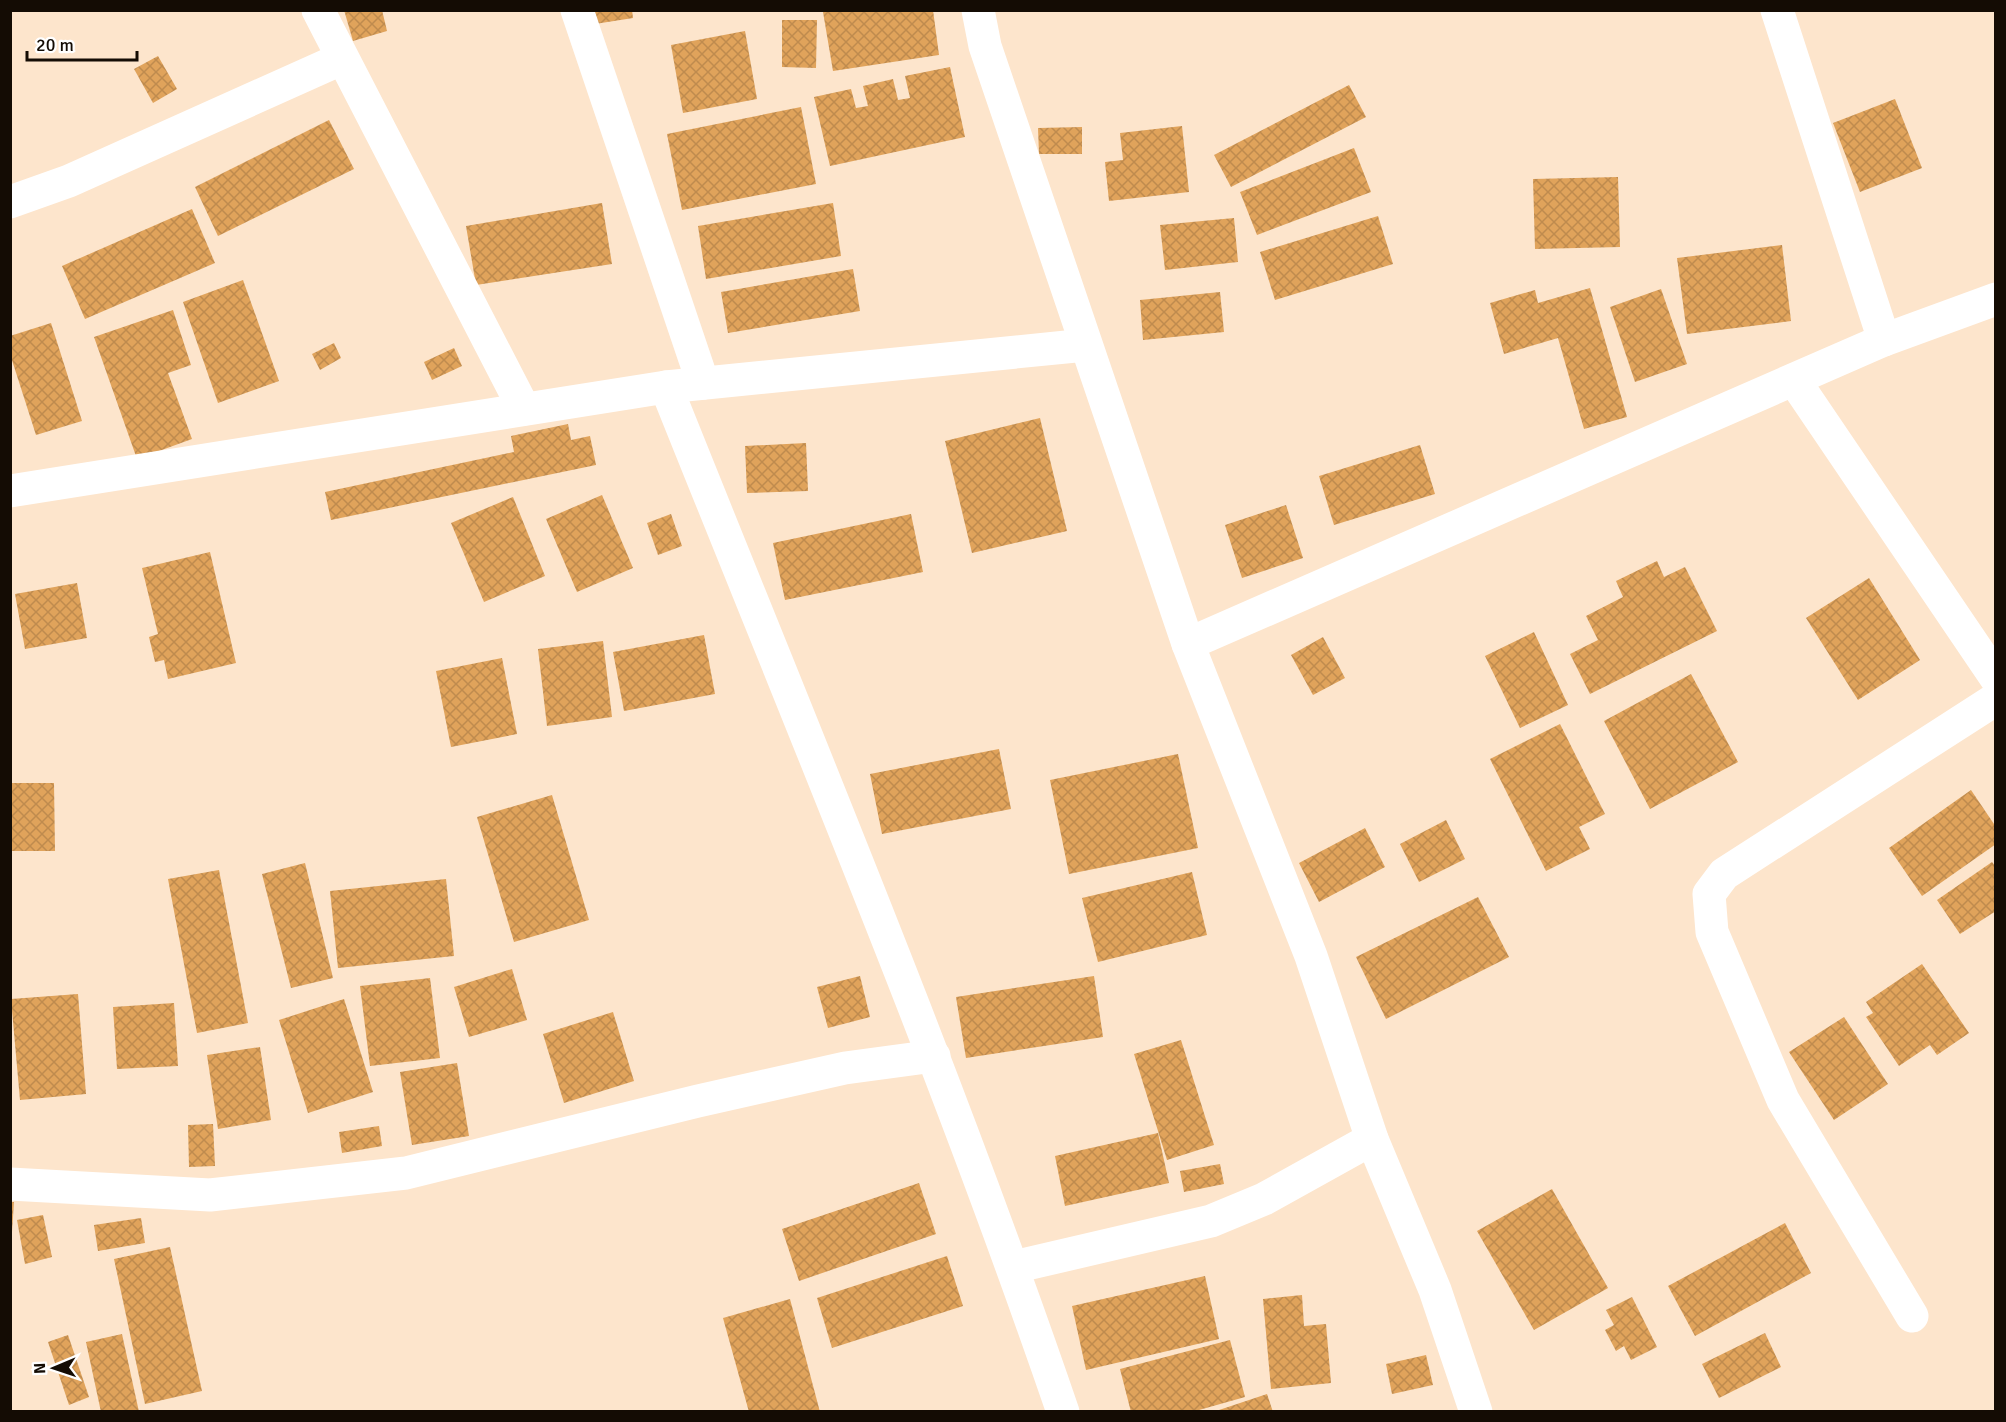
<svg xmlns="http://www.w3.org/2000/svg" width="2006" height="1422" font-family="Signika,sans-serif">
	<defs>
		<pattern id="building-cross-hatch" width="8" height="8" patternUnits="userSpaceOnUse" patternTransform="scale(1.5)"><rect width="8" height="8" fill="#e0a35b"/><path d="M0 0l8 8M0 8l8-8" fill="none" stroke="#bf8b4e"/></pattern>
	</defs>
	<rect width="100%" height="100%" fill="#fde5cc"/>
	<g fill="url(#building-cross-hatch)">
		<polygon points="344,10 382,10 387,31 353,41"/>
		<polygon points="593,10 632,10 633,18 595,24"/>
		<polygon points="834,10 933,10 939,55 833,71 823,12"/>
		<polygon points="782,20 817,20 816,68 782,67"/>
		<polygon points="745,31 757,99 683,113 671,45"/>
		<polygon points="158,56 177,89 153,103 134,69"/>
		<polygon points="950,67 965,137 830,166 814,97 851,89 856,108 868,106 863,86 893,79 898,100 910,98 905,76"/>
		<polygon points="1349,85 1366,117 1231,187 1214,155"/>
		<polygon points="1895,99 1922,168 1860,192 1833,123"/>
		<polygon points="801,107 816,184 682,210 667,134"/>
		<polygon points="329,120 354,169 218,236 195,187"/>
		<polygon points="1182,126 1189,192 1109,201 1105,162 1123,160 1120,133"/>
		<polygon points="1082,127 1082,154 1039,154 1038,128"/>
		<polygon points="1354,148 1371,192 1257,235 1240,192"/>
		<polygon points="1618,177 1620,247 1535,249 1533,179"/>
		<polygon points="602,203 612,264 476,285 466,226"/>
		<polygon points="833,203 841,256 706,279 698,226"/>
		<polygon points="192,209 215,263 85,319 62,266"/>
		<polygon points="1378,216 1393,264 1275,300 1260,252"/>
		<polygon points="1234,218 1238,262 1165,270 1160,225"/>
		<polygon points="1782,245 1791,321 1687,334 1677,258"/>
		<polygon points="853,269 860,311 728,333 721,292"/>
		<polygon points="243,280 279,381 218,403 183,302"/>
		<polygon points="1590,288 1627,417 1584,429 1558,338 1504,354 1490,303 1535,290 1538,303"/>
		<polygon points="1661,289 1687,364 1635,382 1610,307"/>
		<polygon points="1220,292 1224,332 1143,340 1140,300"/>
		<polygon points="173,310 191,365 168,373 192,439 137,459 94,337"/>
		<polygon points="51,323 82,421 36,435 10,354 10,336"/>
		<polygon points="334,343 341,358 320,370 312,354"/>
		<polygon points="454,348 462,366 432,380 424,362"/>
		<polygon points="1040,418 1067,531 972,553 945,441"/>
		<polygon points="568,424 571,440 590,436 596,465 331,520 325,492 514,452 511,436"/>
		<polygon points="806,443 808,491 747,493 745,446"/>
		<polygon points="1420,445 1435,494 1334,525 1319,476"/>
		<polygon points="602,495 633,568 577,592 546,519"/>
		<polygon points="513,497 545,576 484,602 451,523"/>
		<polygon points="1286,505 1303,558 1242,578 1225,525"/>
		<polygon points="671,514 682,546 658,555 647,523"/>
		<polygon points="911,514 923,572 785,600 773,543"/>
		<polygon points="210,552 236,663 168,679 164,660 155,662 149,637 158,634 142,568"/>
		<polygon points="1657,561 1664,577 1685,567 1717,631 1590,694 1570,654 1598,640 1586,616 1623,597 1616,581"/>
		<polygon points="1869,578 1920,660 1858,700 1806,618"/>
		<polygon points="77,583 87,638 25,649 15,594"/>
		<polygon points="1534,632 1568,705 1520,728 1485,656"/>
		<polygon points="704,635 715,694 624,711 613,652"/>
		<polygon points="1323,637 1345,678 1313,695 1291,655"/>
		<polygon points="603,641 612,717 547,726 538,649"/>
		<polygon points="502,658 517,734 451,747 436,671"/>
		<polygon points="1691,674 1738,762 1650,809 1604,721"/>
		<polygon points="1560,724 1605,814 1579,827 1590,849 1546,871 1490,759"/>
		<polygon points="999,749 1011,809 882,834 870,774"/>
		<polygon points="1178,754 1198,848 1069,874 1050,780"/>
		<polygon points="10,783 54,783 55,851 10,851"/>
		<polygon points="1971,790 1996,827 1996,844 1922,896 1889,848"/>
		<polygon points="552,795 589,920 514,942 477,817"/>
		<polygon points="1446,820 1465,859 1419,882 1400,844"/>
		<polygon points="1365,828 1385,867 1319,902 1299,863"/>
		<polygon points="1992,862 1996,867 1996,911 1960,934 1937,900"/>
		<polygon points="305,863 333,978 291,988 262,874"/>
		<polygon points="219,870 248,1023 197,1033 168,879"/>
		<polygon points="1192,872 1207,935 1098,962 1082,898"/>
		<polygon points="446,879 454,956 338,968 330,891"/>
		<polygon points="1478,897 1509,957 1386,1019 1356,957"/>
		<polygon points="1922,964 1969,1033 1937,1055 1930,1045 1899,1066 1866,1017 1873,1013 1866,1002"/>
		<polygon points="512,969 527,1020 469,1037 454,987"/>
		<polygon points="860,976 870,1017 828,1028 817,987"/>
		<polygon points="1094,976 1103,1037 966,1058 956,997"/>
		<polygon points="430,978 440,1058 370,1066 360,986"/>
		<polygon points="78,994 86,1094 20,1100 11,999"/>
		<polygon points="344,999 373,1092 308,1113 279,1020"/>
		<polygon points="174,1003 178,1066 117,1069 113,1007"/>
		<polygon points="613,1012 634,1081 564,1103 543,1034"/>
		<polygon points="1844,1017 1888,1084 1834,1120 1789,1052"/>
		<polygon points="1181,1040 1214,1145 1167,1160 1134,1054"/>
		<polygon points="260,1047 271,1120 218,1129 207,1055"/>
		<polygon points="457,1063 469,1136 412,1145 400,1072"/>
		<polygon points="213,1124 215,1166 189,1167 188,1125"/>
		<polygon points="379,1126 382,1146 342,1153 339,1132"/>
		<polygon points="1158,1133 1169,1183 1065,1206 1055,1156"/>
		<polygon points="1220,1164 1224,1184 1184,1192 1180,1171"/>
		<polygon points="919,1183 936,1234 799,1281 782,1229"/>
		<polygon points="1552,1189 1608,1288 1534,1330 1477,1231"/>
		<polygon points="10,1202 14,1202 12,1232 10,1232"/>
		<polygon points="43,1215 52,1257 25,1264 17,1220"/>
		<polygon points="141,1218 145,1243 98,1251 94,1225"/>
		<polygon points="1785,1223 1811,1273 1695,1336 1668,1286"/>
		<polygon points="170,1247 202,1391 145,1404 114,1259"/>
		<polygon points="947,1256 963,1306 832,1348 817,1298"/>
		<polygon points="1205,1276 1219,1339 1086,1370 1072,1306"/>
		<polygon points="1302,1295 1304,1326 1326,1324 1331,1383 1271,1389 1263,1299"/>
		<polygon points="1632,1297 1657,1347 1631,1360 1624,1346 1616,1351 1605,1330 1614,1325 1606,1310"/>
		<polygon points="790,1299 820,1412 749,1412 723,1318"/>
		<polygon points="1765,1333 1781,1367 1719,1398 1702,1364"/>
		<polygon points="122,1334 139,1412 101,1412 86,1342"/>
		<polygon points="68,1335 89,1397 69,1405 48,1342"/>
		<polygon points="1230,1340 1245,1397 1192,1412 1131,1412 1120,1369"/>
		<polygon points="1426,1355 1433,1385 1392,1394 1386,1364"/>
		<polygon points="1267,1394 1273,1412 1216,1412 1216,1411"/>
	</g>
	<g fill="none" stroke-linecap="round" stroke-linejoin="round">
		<g stroke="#fff" stroke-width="33">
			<polyline points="318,10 524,409"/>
			<polyline points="577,10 703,383"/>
			<polyline points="978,10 985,46 1188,644 1311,956 1372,1139 1435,1290 1476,1412"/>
			<polyline points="1777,10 1884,340"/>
			<polyline points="10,202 69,181 341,59"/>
			<polyline points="1794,380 1996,678"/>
			<path d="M666 387C802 727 944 1065 1063 1412"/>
			<polyline points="10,491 666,387 1086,345"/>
			<polyline points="1188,644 1884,340 1996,299"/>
			<polyline points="10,1184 210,1195 406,1173 698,1101 845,1068 934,1056"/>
			<polyline points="1014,1267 1211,1221 1264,1199 1372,1139"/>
			<polyline points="1912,1316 1783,1100 1712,932 1709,894 1724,874 1996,699"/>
		</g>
	</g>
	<rect width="2006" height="1422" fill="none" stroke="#140c04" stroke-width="24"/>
	<g transform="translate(54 1368) rotate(268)" stroke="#ffffff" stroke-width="4.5" paint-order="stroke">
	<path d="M0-4.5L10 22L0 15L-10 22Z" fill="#140c04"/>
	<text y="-9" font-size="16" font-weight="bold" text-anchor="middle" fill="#140c04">N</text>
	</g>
	<path d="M27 51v9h110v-9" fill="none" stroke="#140c04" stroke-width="3"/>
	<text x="36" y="51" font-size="18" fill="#140c04" stroke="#ffffff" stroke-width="4.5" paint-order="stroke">20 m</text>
</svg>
